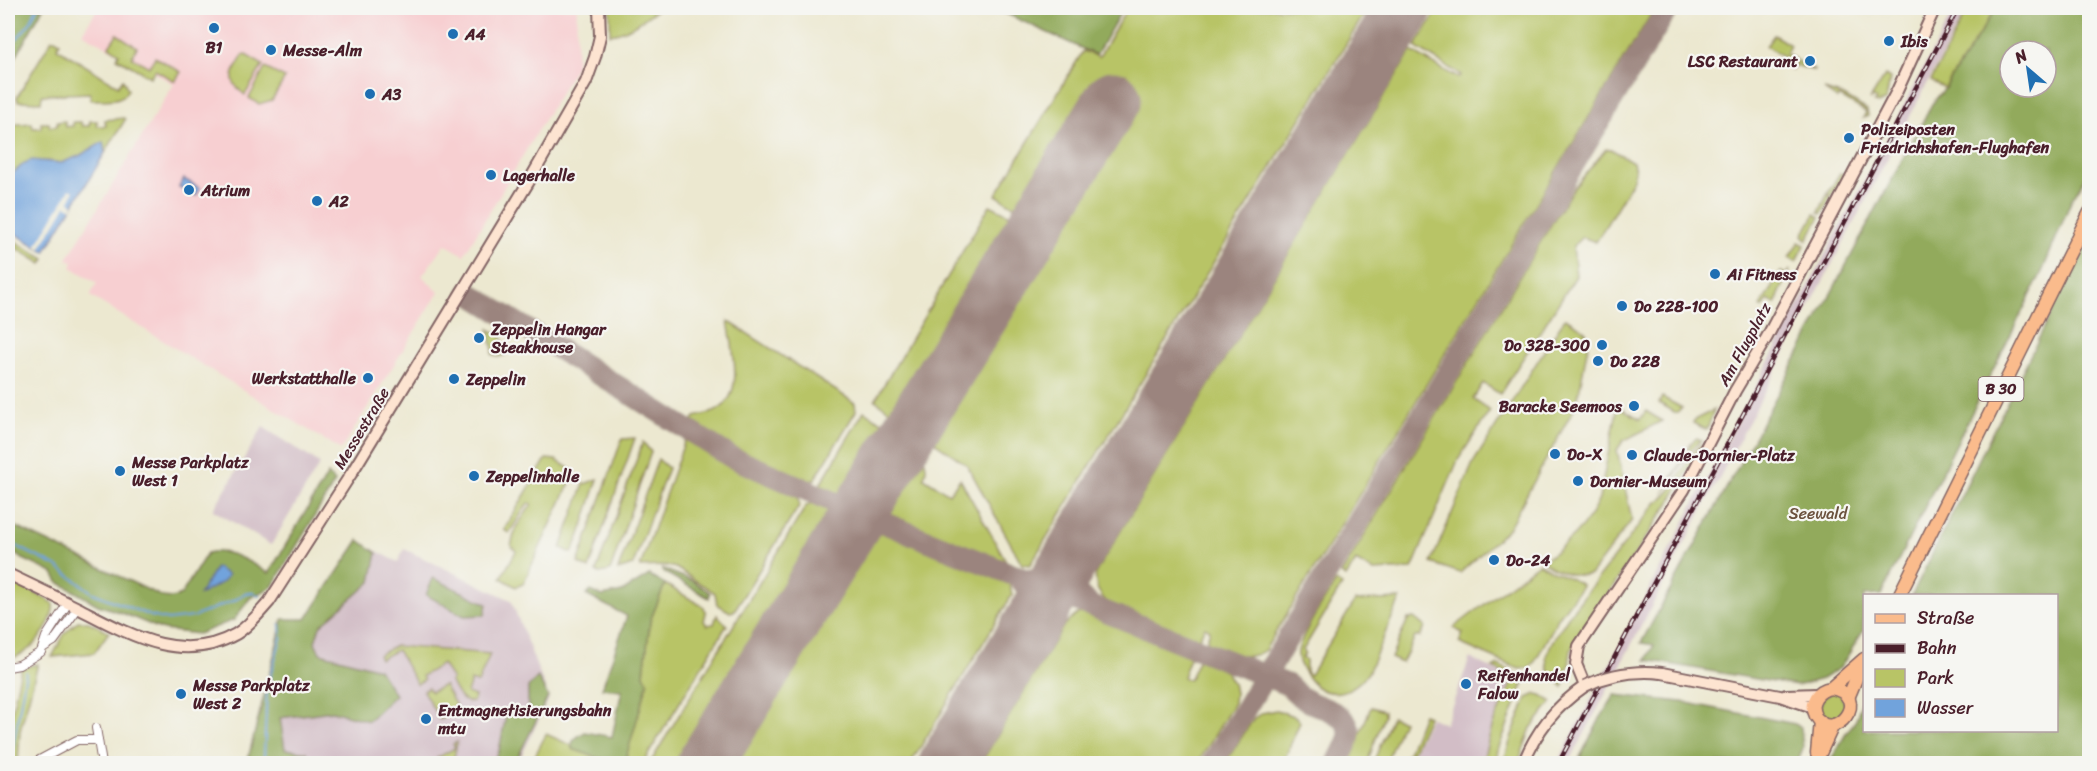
<svg xmlns="http://www.w3.org/2000/svg" width="2097" height="771" font-family="Sriracha,sans-serif">
	<rect width="100%" height="100%" fill="#f6f6f2"/>
	<filter id="ink" filterUnits="userSpaceOnUse"><feTurbulence type="fractalNoise" baseFrequency=".0167" numOctaves="2"/><feDisplacementMap in="SourceGraphic" scale="12" xChannelSelector="R" yChannelSelector="G"/><feConvolveMatrix kernelMatrix="1 2 1 2 8 2 1 2 1" color-interpolation-filters="sRGB"/></filter>
	<filter id="wash" filterUnits="userSpaceOnUse"><feTurbulence type="fractalNoise" baseFrequency=".008" numOctaves="4" result="noise"/><feDisplacementMap in="SourceGraphic" scale="24" xChannelSelector="R" yChannelSelector="G"/><feGaussianBlur stdDeviation="1.35" result="paint"/><feColorMatrix in="noise" values="0 0 0 0 0 0 0 0 0 0 0 0 0 0 0 0 0 1.4 0 .05"/><feComposite in="paint" operator="in"/></filter>
	<g filter="url(#wash)">
		<rect width="100%" height="100%" fill="#ece8d0"/>
		<polygon fill="#f7cfd1" points="98,8 577,8 576,66 464,255 445,244 422,276 439,292 341,450 90,296 97,283 71,267 73,262 67,259 174,84 82,33"/>
		<g fill="#d2bdc6">
			<polygon points="1955,8 1967,8 1569,763 1557,764"/>
			<polygon points="263,427 320,464 271,545 213,510"/>
			<polygon points="371,548 398,562 404,549 511,600 549,698 518,763 280,763 278,713 313,623"/>
			<polygon points="1470,658 1512,679 1480,763 1421,763 1411,757 1430,717 1445,724"/>
		</g>
		<g fill="#b8c466" stroke="#817248" stroke-width="1.5">
			<path d="M610 8H659C644 19 629 32 610 34Z"/>
			<polygon points="1127,8 1368,8 1030,565 1022,564 967,465 875,400 990,205 1037,228 1039,222 996,195 1083,51 1099,57"/>
			<path d="M1439 8H1655L1265 650C1246 664 1225 651 1206 642L1210 630 1205 627 1198 640 1108 603C1098 593 1094 586 1096 572L1411 51 1458 78 1461 75 1415 47Z"/>
			<polygon points="1968,8 1996,8 1945,88 1931,81"/>
			<polygon points="117,34 137,47 132,57 149,67 155,57 181,72 175,81 155,70 150,77 117,58 119,53 109,46"/>
			<polygon points="1774,35 1790,45 1786,54 1815,71 1795,65 1791,70 1795,63 1791,61 1787,67 1781,63 1784,57 1766,46"/>
			<path d="M52 39H55L60 42 57 48 118 86 123 79 128 90C122 103 104 99 91 100L90 93 42 95 41 102 18 101 17 97Z"/>
			<path d="M244 54 263 65 245 95C225 80 233 73 244 54Z"/>
			<polygon points="265,68 285,78 272,100 259,104 249,98"/>
			<polygon points="1885,76 1890,79 1886,100 1878,104 1874,103 1876,100 1873,98 1870,100"/>
			<polygon points="1824,90 1844,96 1867,110 1868,116 1863,118 1866,112 1839,96 1837,99"/>
			<polygon points="124,118 125,120 105,153 103,143 99,144 79,156 61,163 48,161 25,163 8,177 8,125 32,123 33,128 41,128 41,123 49,123 50,127 57,126 57,122 65,121 65,127 73,126 73,122 81,122 82,126 89,126 90,121 97,121 97,126 106,126 105,120"/>
			<polygon points="1606,149 1611,149 1633,162 1635,171 1632,182 1596,242 1582,237 1573,246 1576,276 1500,394 1483,383 1473,399 1490,411 1458,460 1412,569 1373,571 1356,561 1346,577 1341,574 1564,203 1573,189"/>
			<polygon points="1840,173 1844,174 1846,177 1837,186 1822,214 1819,212 1827,195 1830,196 1828,193"/>
			<polygon points="1815,214 1820,217 1807,240 1803,235"/>
			<polygon points="2089,224 2089,232 2065,283 2063,276"/>
			<polygon points="8,237 45,259 42,264 8,243"/>
			<polygon points="1799,242 1805,245 1796,262 1789,258"/>
			<polygon points="1790,270 1775,304 1768,300 1763,308 1760,307 1781,272 1787,275"/>
			<path d="M1565 318C1575 324 1587 328 1589 340L1577 403 1508 529 1460 573 1431 563 1473 463Z"/>
			<path d="M728 321 855 403 856 411 815 479 804 484C764 468 726 449 689 426L695 417C701 415 708 414 714 412 747 397 732 348 728 321Z"/>
			<polygon points="489,329 502,337 505,355 498,357 492,354 493,351"/>
			<polygon points="1662,397 1682,408 1676,413 1659,403"/>
			<path d="M1618 406 1640 419 1646 411 1662 421 1623 441 1617 450 1632 520 1591 574C1578 579 1553 570 1543 561 1566 544 1588 526 1599 499Z"/>
			<polygon points="1714,410 1707,430 1693,423 1694,420"/>
			<path d="M864 411C882 423 927 443 926 469 926 472 924 475 924 478L949 494 960 479 1009 566 822 490 821 483Z"/>
			<polygon points="686,437 728,461 794,490 798,494 799,506 734,611 730,612 717,604 715,593 676,568 667,566 640,567"/>
			<polygon points="635,438 589,569 578,563 622,439"/>
			<polygon points="1697,438 1701,440 1690,451 1663,494 1691,443"/>
			<polygon points="643,442 651,452 610,571 600,573 596,572"/>
			<path d="M1700 445H1703L1672 499 1579 637 1571 651 1569 666 1567 668 1566 679 1563 687 1548 670 1546 656 1552 642 1570 614 1657 502C1678 490 1683 461 1700 445Z"/>
			<polygon points="546,459 556,460 575,472 523,584 516,587 501,578 516,551 511,546 516,527 532,504 528,503 509,533 504,530"/>
			<polygon points="658,459 668,468 633,565 618,570"/>
			<polygon points="598,479 580,535 572,553 561,548 584,484"/>
			<polygon points="816,500 1009,580 1012,595 911,763 650,763 806,506"/>
			<path d="M1539 563C1551 573 1577 578 1582 586L1559 617 1534 663 1529 668 1519 669 1459 643 1463 633 1453 628Z"/>
			<path d="M8 578 53 603C56 623 28 659 8 658Z"/>
			<path d="M1336 582 1342 585 1303 650 1305 653 1302 658 1306 660V672L1310 675 1355 601 1400 599 1368 673C1349 697 1322 701 1305 673 1300 665 1297 660 1298 651 1302 632 1325 600 1336 582Z"/>
			<polygon points="665,584 704,607 706,613 704,621 707,625 714,624 717,615 727,625 643,763 531,764 546,734 571,745 573,749 625,761 644,674 650,621"/>
			<polygon points="1079,613 1093,615 1191,655 1183,677 1189,680 1199,659 1218,666 1227,673 1233,683 1235,693 1234,703 1198,763 981,763 1064,625"/>
			<polygon points="1414,618 1425,627 1420,637 1415,637 1402,663 1391,658 1408,619"/>
			<polygon points="78,621 89,622 109,632 94,653 52,657 65,633"/>
			<path d="M395 646 490 654 478 683 471 681 467 693 475 696 473 702C459 703 457 692 450 681L452 679 442 664 422 676 424 680 417 684 397 650 380 659 378 655Z"/>
			<polygon points="38,664 20,731 18,763 8,763 8,730 21,668"/>
			<polygon points="1498,665 1521,676 1524,682 1498,750 1496,763 1482,763 1493,724 1514,678 1493,668"/>
			<polygon points="444,685 455,704 455,711 440,720 423,691 428,688 431,692"/>
			<polygon points="1831,691 1840,694 1846,706 1839,718 1829,720 1821,715 1818,710 1824,697"/>
			<polygon points="1536,694 1541,695 1552,702 1531,728 1518,763 1503,764 1512,735 1527,698"/>
			<polygon points="1371,707 1384,711 1384,716 1367,763 1348,763"/>
			<polygon points="1276,710 1296,717 1300,722 1283,763 1225,763 1254,718 1262,713"/>
			<polygon points="1423,714 1428,716 1410,757 1420,763 1404,763"/>
			<polygon points="1392,717 1403,721 1386,762 1375,758"/>
			<polygon points="457,742 453,763 440,763 437,758 455,748 453,744"/>
		</g>
		<g fill="#92aa5b" stroke="#6e6443" stroke-width="1.5" fill-rule="evenodd">
			<polygon points="8,8 43,8 8,71"/>
			<polygon points="994,8 1123,8 1096,55"/>
			<path d="M1996 8H2089V172L2072 199 2043 270 1881 595 1864 596 1863 631 1840 668 1822 679 1797 686 1646 660 1654 645 1641 643 1755 436 1932 104 1945 88ZM2010 51H2046V87H2010Z"/>
			<polygon points="2089,242 2089,763 1829,763 1847,732 1856,720 1864,694 1864,730 2056,730 2056,596 1912,595 2066,283"/>
			<path d="M328 474 335 482 272 587 250 598 234 620 198 634 163 630 122 613 98 605 58 582 53 573 21 558 8 549V523L163 597 172 598 181 595 207 553C229 547 250 563 269 573Z"/>
			<polygon points="359,540 377,553 371,582 320,626 315,642 320,653 379,669 395,695 368,721 332,711 280,718 285,749 307,752 306,763 247,763 283,619 306,619"/>
			<polygon points="663,569 693,581 710,593 709,598 662,571"/>
			<path d="M649 575 665 584 650 621 644 674 648 682 625 761 598 758 572 749C570 740 578 736 585 732L612 737 622 690 602 688 627 616 586 595 591 591 602 596 622 592Z"/>
			<polygon points="433,578 487,604 485,615 464,616 426,595"/>
			<polygon points="538,677 548,697 515,763 492,763 499,751 507,710 528,712 528,687"/>
			<polygon points="1615,695 1682,702 1795,724 1801,728 1803,748 1797,763 1577,763 1602,715"/>
		</g>
		<g fill="#71a3dc" stroke="#5e6184" stroke-width="1.5">
			<polygon points="103,142 105,153 45,252 8,229 8,177 25,163 32,160 61,163 79,156"/>
			<polygon points="184,179 200,188 196,196 179,187"/>
			<polygon points="216,567 228,575 223,582 199,595"/>
		</g>
		<polygon fill="#ece8d0" points="70,189 74,191 69,201 74,204 72,209 66,205 40,249 36,246"/>
		<g fill="none" stroke-linecap="round" stroke-linejoin="round">
			<g stroke="#71a3dc" stroke-width="2">
				<polyline points="8,49 30,23 37,8"/>
				<polyline points="8,542 56,566 93,593 151,616 168,620 193,617 237,599 245,593 253,593 259,596"/>
				<polyline points="10,764 26,672"/>
				<polyline points="261,764 264,757 267,687 281,638 280,624"/>
			</g>
			<g stroke="#9b847e" stroke-width="22">
				<path d="M469 293 731 457 859 513 1288 685C1294 690 1299 697 1306 700 1318 707 1344 712 1349 728 1352 738 1341 754 1337 764"/>
				<path d="M1017 576C1034 592 1034 606 1029 628"/>
				<path d="M1027 580C1053 579 1059 573 1075 553 1067 575 1069 589 1089 604"/>
				<polyline points="1212,764 1668,8"/>
			</g>
			<g stroke="#9b847e" stroke-width="57">
				<polyline points="705,764 1113,99"/>
				<polyline points="947,764 1404,8"/>
			</g>
		</g>
	</g>
	<g filter="url(#ink)">
		<g fill="none" stroke-linecap="round" stroke-linejoin="round">
			<g stroke="#836565" stroke-width="10">
				<g id="street">
					<polyline points="44,647 54,641 78,608"/>
					<polyline points="8,667 19,665 41,652 46,637 68,603"/>
					<polyline points="96,728 102,764"/>
					<polyline points="32,764 77,740 98,740"/>
				</g>
			</g>
			<g stroke="#836565" stroke-width="14">
				<g id="secondary">
					<path d="M8 574C31 585 54 596 78 608 127 633 181 666 236 634 249 626 259 613 269 602L351 474 528 183 586 82 595 57 600 36 599 8"/>
					<polyline points="1662,673 1780,696 1813,707"/>
					<polyline points="1786,695 1817,694"/>
					<path d="M1523 764C1536 730 1556 706 1585 686L1576 664 1579 646 1684 490 1735 391 1767 337 1897 91 1935 8"/>
				</g>
			</g>
			<g stroke="#836565" stroke-width="15">
				<g id="primary">
					<polyline points="1899,596 2090,212"/>
					<path d="M1831 688C1874 696 1833 746 1815 716 1808 702 1818 690 1831 688L1864 659"/>
					<polyline points="1848,698 1863,662"/>
					<polyline points="1817,753 1820,721"/>
					<polyline points="1815,764 1833,725"/>
				</g>
			</g>
			<use href="#street" stroke="#fff" stroke-width="8"/>
			<use href="#secondary" stroke="#fde4d1" stroke-width="10"/>
			<use href="#primary" stroke="#fabb8c" stroke-width="12"/>
			<g stroke="#4a1f2b" stroke-width="4.5">
				<polyline id="rail" points="1558,764 1958,8"/>
			</g>
			<use href="#rail" stroke="#f6f6f2" stroke-width="2" stroke-dasharray="7" stroke-linecap="butt"/>
			<g stroke="#836565" stroke-width="14" stroke-linecap="butt">
				<path id="secondary-bridge" d="M1585 686C1610 674 1634 670 1662 673"/>
			</g>
			<use href="#secondary-bridge" stroke="#fde4d1" stroke-width="10"/>
		</g>
	</g>
	<g fill="#1f6fb2" stroke="#f6f6f2" stroke-width="2">
		<circle cx="214" cy="28" r="6"/>
		<circle cx="453" cy="34" r="6"/>
		<circle cx="1889" cy="41" r="6"/>
		<circle cx="271" cy="50" r="6"/>
		<circle cx="1810" cy="61" r="6"/>
		<circle cx="370" cy="94" r="6"/>
		<circle cx="1849" cy="138" r="6"/>
		<circle cx="491" cy="175" r="6"/>
		<circle cx="189" cy="190" r="6"/>
		<circle cx="317" cy="201" r="6"/>
		<circle cx="1715" cy="274" r="6"/>
		<circle cx="1622" cy="306" r="6"/>
		<circle cx="479" cy="338" r="6"/>
		<circle cx="1602" cy="345" r="6"/>
		<circle cx="1598" cy="361" r="6"/>
		<circle cx="368" cy="378" r="6"/>
		<circle cx="454" cy="379" r="6"/>
		<circle cx="1634" cy="406" r="6"/>
		<circle cx="1555" cy="454" r="6"/>
		<circle cx="1632" cy="455" r="6"/>
		<circle cx="120" cy="471" r="6"/>
		<circle cx="474" cy="476" r="6"/>
		<circle cx="1578" cy="481" r="6"/>
		<circle cx="1494" cy="560" r="6"/>
		<circle cx="1466" cy="684" r="6"/>
		<circle cx="181" cy="694" r="6"/>
		<circle cx="426" cy="719" r="6"/>
	</g>
	<g text-anchor="middle" stroke-width="4.5" stroke-linejoin="round" paint-order="stroke">
		<rect fill="#f6f6f2" stroke="#7e6067" stroke-width="1.5" x="1978.5" y="377" width="45" height="24" rx="4.5"/>
		<g font-size="15" font-weight="bold" fill="#4a1f2b">
			<text x="2001" y="394">B 30</text>
		</g>
		<g font-size="16" font-weight="bold" fill="#4a1f2b" stroke="#f6f6f2" text-anchor="start">
			<text x="465" y="40">A4</text>
			<text x="1901" y="47">Ibis</text>
			<text x="214" y="53" text-anchor="middle">B1</text>
			<text x="283" y="56">Messe-Alm</text>
			<text x="1798" y="67" text-anchor="end">LSC Restaurant</text>
			<text x="382" y="100">A3</text>
			<text x="1861" y="135">Polizeiposten<tspan x="1861" dy="18">Friedrichshafen-Flughafen</tspan></text>
			<text x="503" y="181">Lagerhalle</text>
			<text x="201" y="196">Atrium</text>
			<text x="329" y="207">A2</text>
			<text x="1727" y="280">Ai Fitness</text>
			<text x="1634" y="312">Do 228-100</text>
			<text x="491" y="335">Zeppelin Hangar<tspan x="491" dy="18">Steakhouse</tspan></text>
			<text x="1590" y="351" text-anchor="end">Do 328-300</text>
			<text x="1610" y="367">Do 228</text>
			<text x="356" y="384" text-anchor="end">Werkstatthalle</text>
			<text x="466" y="385">Zeppelin</text>
			<text x="1622" y="412" text-anchor="end">Baracke Seemoos</text>
			<text x="1567" y="460">Do-X</text>
			<text x="1644" y="461">Claude-Dornier-Platz</text>
			<text x="132" y="468">Messe Parkplatz<tspan x="132" dy="18">West 1</tspan></text>
			<text x="486" y="482">Zeppelinhalle</text>
			<text x="1590" y="487">Dornier-Museum</text>
			<text x="1506" y="566">Do-24</text>
			<text x="1478" y="681">Reifenhandel<tspan x="1478" dy="18">Falow</tspan></text>
			<text x="193" y="691">Messe Parkplatz<tspan x="193" dy="18">West 2</tspan></text>
			<text x="438" y="716">Entmagnetisierungsbahn<tspan x="438" dy="18">mtu</tspan></text>
		</g>
		<g font-size="16" fill="#4a1f2b" stroke="#f6f6f2">
			<text transform="translate(1744 344) rotate(-61)" y="6">Am Flugplatz</text>
			<text transform="translate(361 428) rotate(-59)" y="6">Messestraße</text>
		</g>
		<g font-size="16" fill="#6b513d" stroke="#f6f6f2">
			<text x="1818" y="519">Seewald</text>
		</g>
	</g>
	<rect width="2097" height="771" fill="none" stroke="#f6f6f2" stroke-width="30"/>
	<rect x="1863" y="594" width="195" height="138" fill="#f6f6f2" stroke="#b1a0a2" stroke-width="1.5"/>
	<rect x="1875" y="614" width="30" height="9" fill="#fabb8c" stroke="#b1a0a2" stroke-width="1.5"/>
	<text x="1917" y="624" font-size="18" fill="#4a1f2b">Straße</text>
	<rect x="1875" y="644" width="30" height="9" fill="#4a1f2b" stroke="#b1a0a2" stroke-width="1.5"/>
	<text x="1917" y="654" font-size="18" fill="#4a1f2b">Bahn</text>
	<rect x="1875" y="669" width="30" height="18" fill="#b8c466" stroke="#b1a0a2" stroke-width="1.5"/>
	<text x="1917" y="684" font-size="18" fill="#4a1f2b">Park</text>
	<rect x="1875" y="699" width="30" height="18" fill="#71a3dc" stroke="#b1a0a2" stroke-width="1.5"/>
	<text x="1917" y="714" font-size="18" fill="#4a1f2b">Wasser</text>
	<g transform="translate(2028 69) rotate(331)"><circle r="28" fill="#f6f6f2" stroke="#b1a0a2" stroke-width="1.5"/>
	<path d="M0-4.5L10 22L0 15L-10 22Z" fill="#1f6fb2"/>
	<text y="-9" font-size="16" font-weight="bold" text-anchor="middle" fill="#4a1f2b">N</text>
	</g>
</svg>
